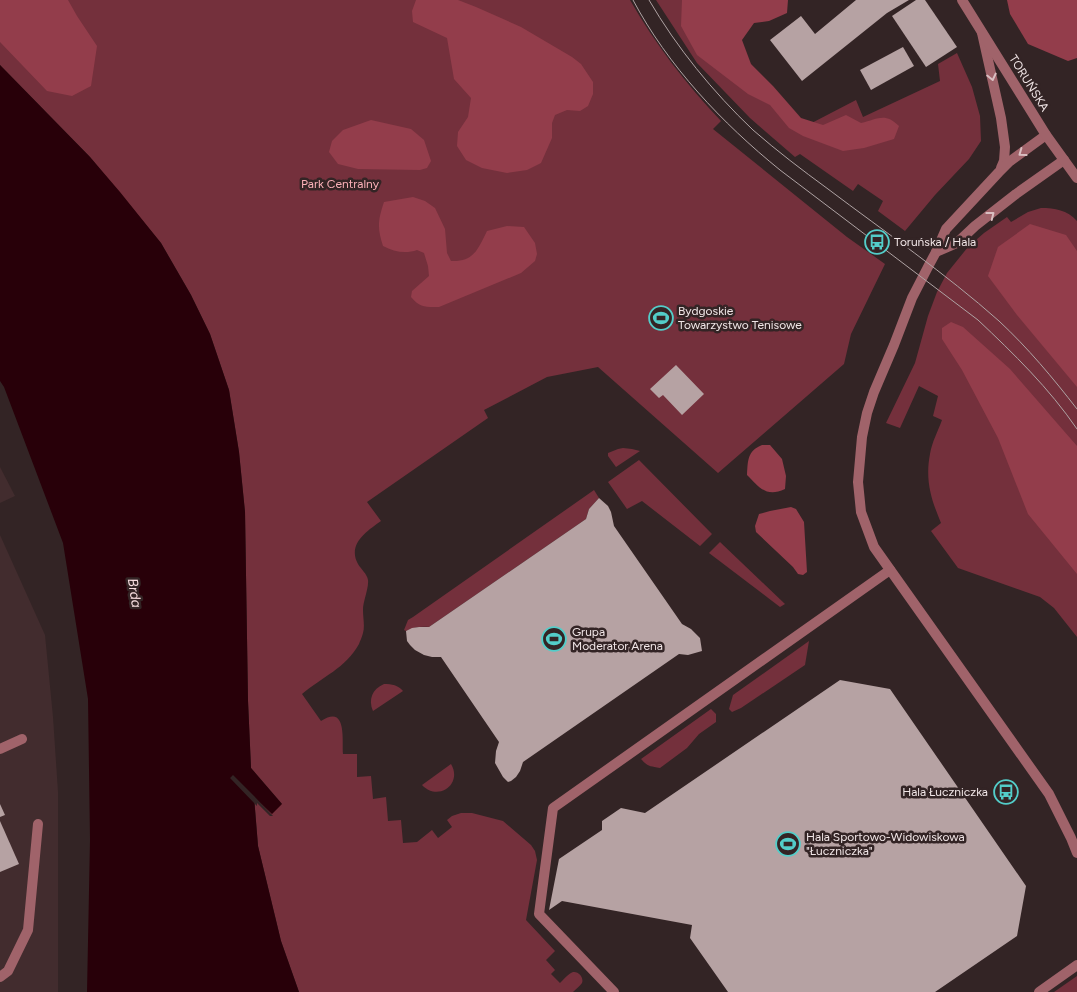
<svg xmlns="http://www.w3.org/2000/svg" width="1077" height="992" font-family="Figtree,sans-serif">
	<rect width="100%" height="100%" fill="#332425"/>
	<g fill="#422c2e">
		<polygon points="0,467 15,496 0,503"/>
		<polygon points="0,535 45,635 53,717 58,792 58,992 0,992"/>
	</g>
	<g fill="#74303c">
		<path d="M0 0H630C655 44 686 84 721 121L713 129 847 237 885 264 851 334 844 364 718 473 598 367 547 377 484 410 488 418 367 502 381 521C367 531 347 544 358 564 361 569 367 574 368 580 369 588 363 601 363 610 363 618 365 626 363 633 362 637 360 641 359 644 346 668 322 677 302 694L321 721C347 704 342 739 343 754H357V777L371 776 373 799 386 797 388 821 401 820 403 843 417 842 432 830 438 838 452 827 447 820 452 816 461 813H472L503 821 531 845 535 851 537 860 526 920 555 951 546 960 555 970 551 974 560 983C563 980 569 973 573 972 579 971 584 978 582 983 580 986 576 989 573 992H299L281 941 258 846 254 796 282 804 251 768 248 701 245 512 239 452 229 390 210 334 191 295 161 243 90 157 0 65Z"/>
		<polygon points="656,0 763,0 726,43 804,127 856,100 863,117 940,81 938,64 957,53 972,87 980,116 981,141 969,159 935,195 905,231 878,211 883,201 858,184 853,191 800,154 795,157 750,118 697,63"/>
		<path d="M1041 208C1055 208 1067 210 1077 221V637L1054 608 1040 597 958 568 931 531 941 523C931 499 925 480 930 454 932 442 938 431 942 420L933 416 938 396 919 386 900 428 886 423 915 363 928 316 937 292 947 273 968 247 984 233 1007 217 1011 222 1028 212Z"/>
		<polygon points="623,448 632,449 640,451 616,467 608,456 608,453 618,449"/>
		<polygon points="639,460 712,534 700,546 642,501 627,509 608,482"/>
		<path d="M594 490 599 498 589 509 586 519 429 627C421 626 414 627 406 631L404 630 408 620 413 617Z"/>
		<polygon points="720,542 785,604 780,607 709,553"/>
		<polygon points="809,641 805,665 741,708 732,712 729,709 733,695"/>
		<path d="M384 684C392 684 398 685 403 691L373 711C368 700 372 689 384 684Z"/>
		<path d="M711 709 716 714V722L699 734 687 748 660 768C650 766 648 767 641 759Z"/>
		<path d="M451 764C463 784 438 802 422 785Z"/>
		<polygon points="1077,976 1077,992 1054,992"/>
	</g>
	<g fill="#933d4b">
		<polygon points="0,0 68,0 77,16 97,46 91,86 72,96 47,91 0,42"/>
		<polygon points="416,0 458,0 476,7 521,27 572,57 581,64 593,82 593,94 588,106 580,111 567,110 555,115 552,123 552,138 541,163 527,170 507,173 482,168 466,160 457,146 458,132 468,117 471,98 454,79 447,38 413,22 412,11"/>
		<path d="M682 0H788L787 13 769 21 754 23 742 40 751 64 773 86 801 118 823 125 846 115 861 123C878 119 885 112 899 126L894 139 864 148 843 151 803 136 789 128 770 105 748 94 697 55 681 26Z"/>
		<polygon points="1007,0 1077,0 1077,58 1068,61 1028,44 1010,14"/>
		<polygon points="371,120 411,129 424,140 431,161 427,168 420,170 358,169 338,164 329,152 332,141 343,130"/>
		<path d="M413 197 425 201 435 208 445 229 447 253 451 261C474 262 478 249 487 231L507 226 524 227 535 243 537 254 535 261 521 273 439 307C426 307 420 308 411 297L412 291 429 276 428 266 424 253 417 250C406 254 394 252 383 246 377 228 378 220 384 202Z"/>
		<polygon points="1030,224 1066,235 1077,251 1077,387 1017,315 988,276 998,247"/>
		<polygon points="951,322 963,327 1010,369 1077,446 1077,574 1028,514 998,438 962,370 942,339 942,328"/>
		<path d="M762 445H770L782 459 786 476 785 489C766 498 759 487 747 475 748 461 747 451 762 445Z"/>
		<polygon points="791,507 796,509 804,522 807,572 803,575 798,574 793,567 756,532 755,526 759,514 770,511"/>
	</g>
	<polygon fill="#280009" points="0,65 90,157 120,192 161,243 191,295 210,334 229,390 239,452 245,512 248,701 251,768 282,804 272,814 254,797 258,846 281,941 299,992 87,992 90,840 88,699 63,543 4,387 0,381"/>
	<polygon fill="#332425" points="233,775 254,796 273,816 270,816 257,803 257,806 230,778"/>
	<g fill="#b6a2a3">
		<polygon points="856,0 909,0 887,13 802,81 770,40 801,16 815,34"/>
		<polygon points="916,0 925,0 957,47 926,67 892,16"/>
		<polygon points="903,47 914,66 871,90 860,70"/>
		<polygon points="676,365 704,394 682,415 663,395 659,398 650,389"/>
		<polygon points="599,498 608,506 611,512 614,526 682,624 691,629 700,638 702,651 688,655 679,654 523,762 520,771 516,777 511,781 508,782 503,777 495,763 496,751 499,742 441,657 432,657 424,655 415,650 410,645 407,641 406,631 412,628 419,627 429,627 586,519 589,509"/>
		<polygon points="840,680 890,689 1026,886 1017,936 935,992 728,992 690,938 692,925 562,901 549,910 559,859 602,830 602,821 621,808 645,813"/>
		<polygon points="0,804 5,815 0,817"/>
		<polygon points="0,821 19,864 0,872"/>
	</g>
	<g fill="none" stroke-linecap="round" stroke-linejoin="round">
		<g stroke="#a0636a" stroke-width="10">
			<polyline points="0,749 22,739"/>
			<polyline points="0,977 8,971 28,930 38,824"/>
			<polyline points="614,992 539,914 553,808 890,570"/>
			<polyline points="1039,992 1077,965"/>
		</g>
		<g stroke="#a0636a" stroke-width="10">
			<polyline points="982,33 1001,118 1005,147 1004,161 1001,168"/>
			<polyline points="1046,135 1009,162 999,172 946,229 936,252 929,265 912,298 894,345 874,392 867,413 862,437 858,482 861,512 874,547 1049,794 1071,838 1077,853"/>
			<polyline points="936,252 957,243 975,226 1016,194 1064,160"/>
		</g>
		<polyline stroke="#a0636a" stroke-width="10" points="962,0 1046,135 1077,178"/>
		<g stroke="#afa3a4" stroke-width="1">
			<path d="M633 0C668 66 722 123 780 170L978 320C1014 354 1049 388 1077 429"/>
			<path d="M649 0C677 48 713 92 753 130 777 151 802 170 828 189 885 232 945 273 999 321 1028 348 1053 378 1077 409"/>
		</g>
	</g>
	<defs><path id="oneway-chevron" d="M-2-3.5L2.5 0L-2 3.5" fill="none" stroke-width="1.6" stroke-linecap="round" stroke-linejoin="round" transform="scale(1.25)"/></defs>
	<g stroke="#d9bfc2">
		<use href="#oneway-chevron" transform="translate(992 77) rotate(77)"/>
		<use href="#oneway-chevron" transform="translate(1022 153) rotate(144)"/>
		<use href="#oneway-chevron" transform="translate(991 215) rotate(-38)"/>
	</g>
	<defs>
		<g id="bus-ring" transform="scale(1.25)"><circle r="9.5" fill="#332425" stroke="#53cdc9" stroke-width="1.5"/><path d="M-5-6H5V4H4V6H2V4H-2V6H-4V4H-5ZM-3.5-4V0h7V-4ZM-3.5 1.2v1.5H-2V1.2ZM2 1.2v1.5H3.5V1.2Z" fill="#53cdc9"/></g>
		<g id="stadium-ring" transform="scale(1.25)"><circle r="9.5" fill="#332425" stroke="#53cdc9" stroke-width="1.5"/><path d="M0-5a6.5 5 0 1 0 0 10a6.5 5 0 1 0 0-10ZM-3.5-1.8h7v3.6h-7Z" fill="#53cdc9"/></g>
	</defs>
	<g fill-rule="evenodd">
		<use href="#bus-ring" x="877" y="242"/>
		<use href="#stadium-ring" x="661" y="318"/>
		<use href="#stadium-ring" x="554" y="639"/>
		<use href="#bus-ring" x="1006" y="792"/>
		<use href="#stadium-ring" x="788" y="844"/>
	</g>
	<g text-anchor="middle" stroke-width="5" stroke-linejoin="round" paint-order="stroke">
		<g font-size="12" fill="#f1e6e7" stroke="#332425">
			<text transform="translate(1029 83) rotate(58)" y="4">TORUŃSKA</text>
		</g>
		<g font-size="12" fill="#fbb0b8" stroke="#332425">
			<text x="340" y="188">Park Centralny</text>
		</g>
		<g font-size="12" fill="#f1e6e7" stroke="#332425" text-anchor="start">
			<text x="894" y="246">Toruńska / Hala</text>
			<text x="678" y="315">Bydgoskie<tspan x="678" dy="14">Towarzystwo Tenisowe</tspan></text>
			<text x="572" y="636">Grupa<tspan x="572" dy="14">Moderator Arena</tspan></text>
			<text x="988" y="796" text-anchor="end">Hala Łuczniczka</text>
			<text x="806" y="841">Hala Sportowo-Widowiskowa<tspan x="806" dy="14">"Łuczniczka"</tspan></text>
		</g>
		<g font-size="14" font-style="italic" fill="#f7dddf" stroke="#332425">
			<text transform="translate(135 593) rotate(81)" y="5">Brda</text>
		</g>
	</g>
</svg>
